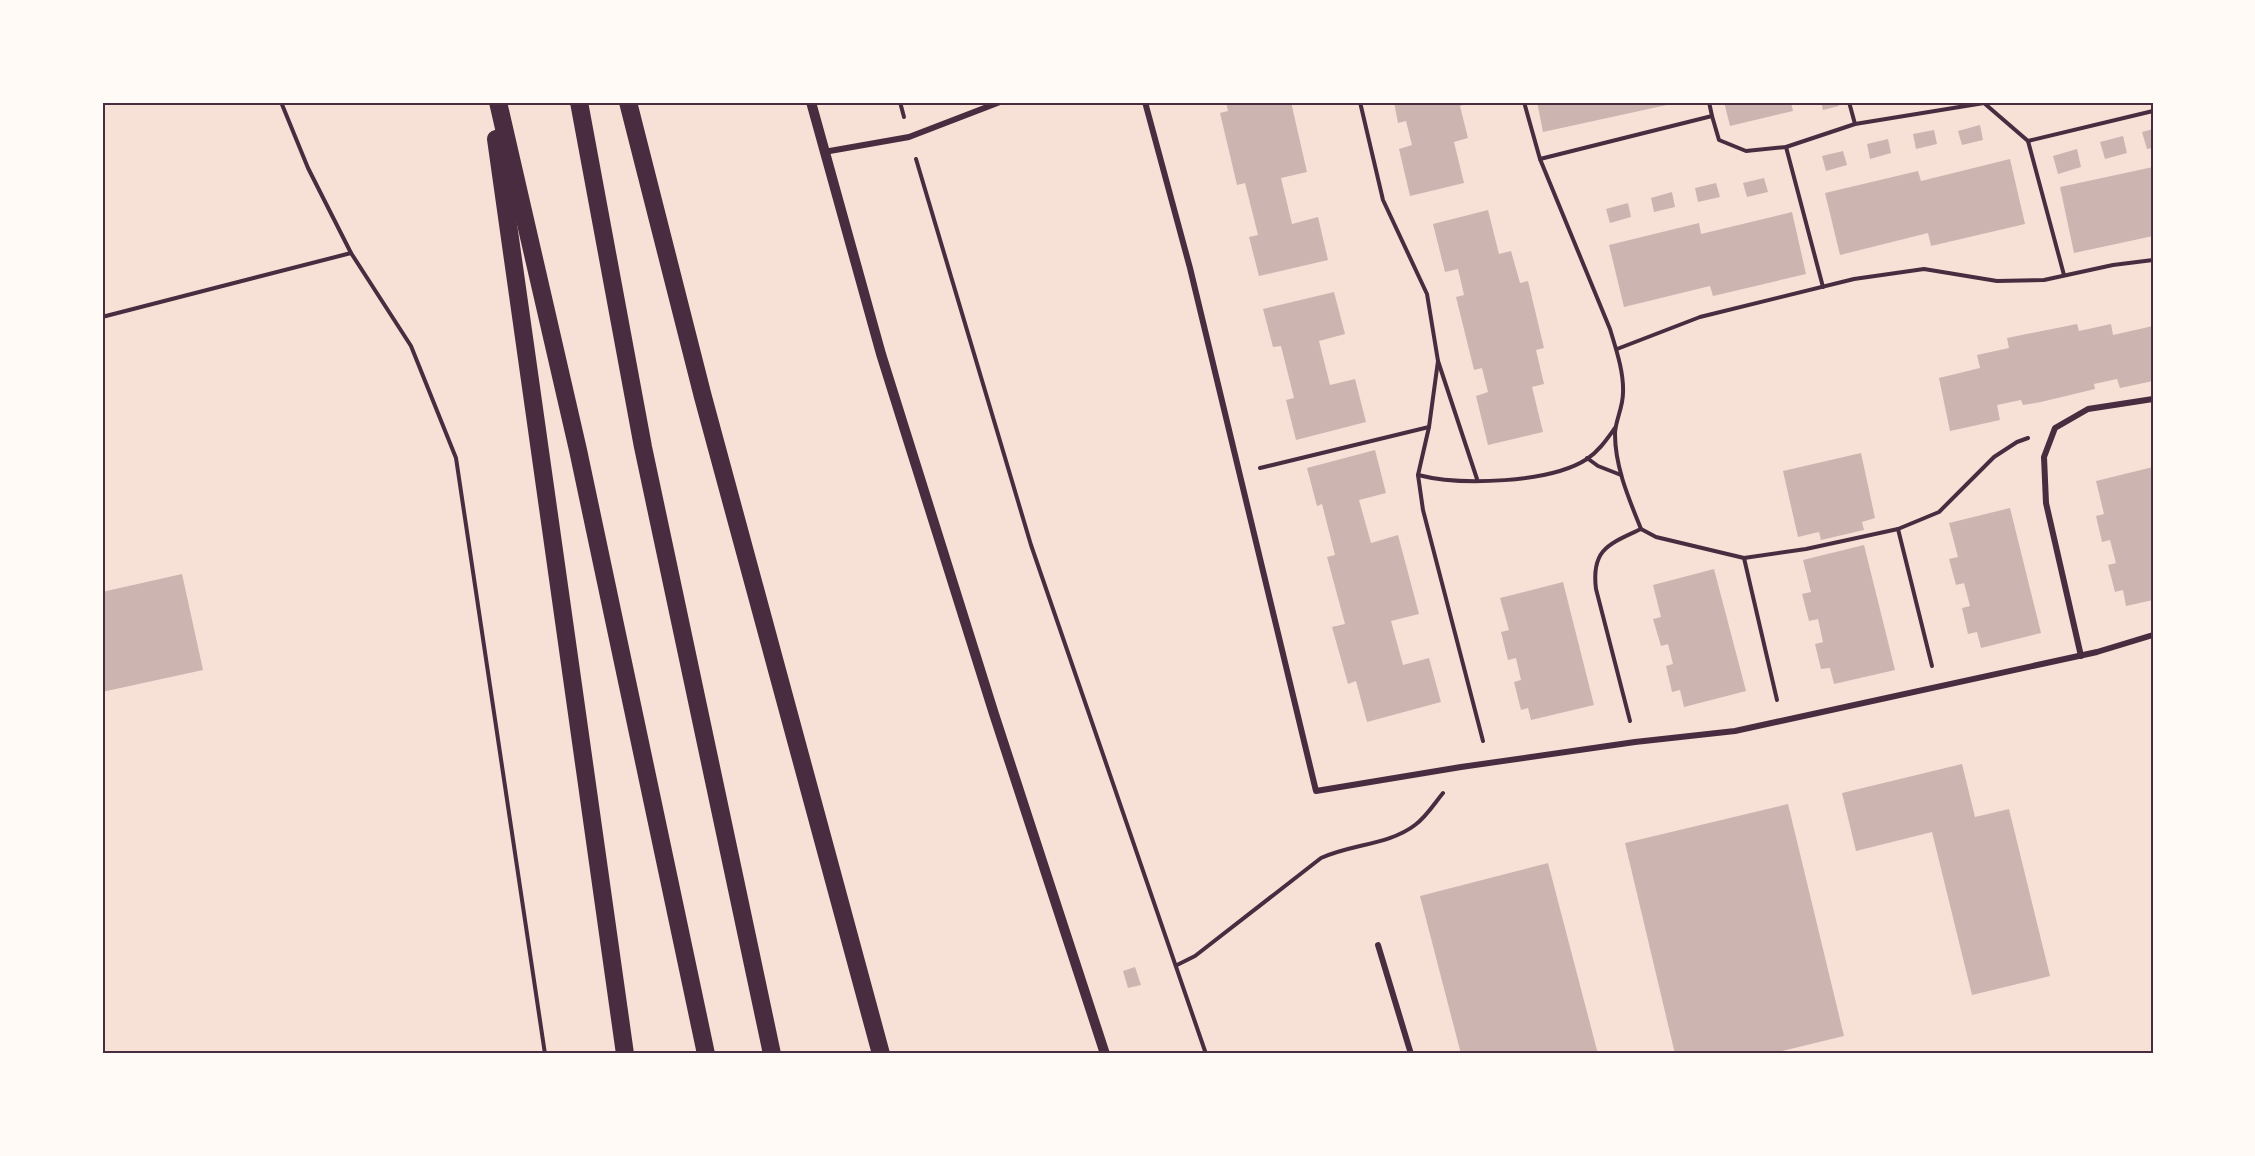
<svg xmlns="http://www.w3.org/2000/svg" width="2255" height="1156" font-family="'Titillium Web',sans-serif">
	<rect width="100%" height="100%" fill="#f7e1d7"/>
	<g fill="#ccb4b1">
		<polygon points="1226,102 1291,102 1307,172 1281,178 1292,224 1318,217 1328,260 1259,276 1249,237 1258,235 1245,183 1237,185 1220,113 1228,111"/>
		<polygon points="1394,102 1472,102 1460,106 1468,138 1454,142 1464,183 1410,196 1399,149 1412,145 1406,121 1398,123"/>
		<polygon points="1537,102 1676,102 1676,103 1543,132"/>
		<polygon points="1724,102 1791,102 1793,111 1730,126"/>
		<polygon points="1821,102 1838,102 1839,106 1823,110"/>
		<polygon points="1980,125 1983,140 1962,145 1958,131"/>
		<polygon points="2153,129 2153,148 2147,149 2142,132"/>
		<polygon points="1934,130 1937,144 1916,149 1913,134"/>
		<polygon points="2123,136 2127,153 2105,159 2100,142"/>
		<polygon points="1888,139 1891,153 1870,159 1867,144"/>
		<polygon points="2077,149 2081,167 2058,174 2053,156"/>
		<polygon points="1843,151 1847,165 1826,171 1822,156"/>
		<polygon points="2010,159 2025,224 1931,246 1928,233 1840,255 1825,193 1918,171 1921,181"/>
		<polygon points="2153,167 2153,236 2074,253 2060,187"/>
		<polygon points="1764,178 1768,192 1747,197 1743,183"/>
		<polygon points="1716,183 1720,197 1698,202 1695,188"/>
		<polygon points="1672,192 1675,207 1654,212 1651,198"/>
		<polygon points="1628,203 1631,217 1610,223 1606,209"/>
		<polygon points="1488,210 1499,254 1511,251 1520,283 1528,281 1544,348 1536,350 1544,384 1532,387 1543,432 1488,445 1476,396 1488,392 1482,368 1474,370 1456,297 1464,295 1458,269 1445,272 1433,224"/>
		<polygon points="1792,212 1806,274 1713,296 1710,286 1624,307 1609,245 1699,223 1701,234"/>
		<polygon points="1334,292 1345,334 1319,341 1330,385 1355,379 1366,422 1296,440 1286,400 1294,398 1281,346 1273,347 1263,309"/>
		<polygon points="2077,324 2079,331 2111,324 2113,335 2153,326 2153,381 2120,388 2117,379 2094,384 2095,389 2041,402 2023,405 2021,400 1997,405 2000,420 1950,431 1939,378 1980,368 1977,355 2009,348 2007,338"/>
		<polygon points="1375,450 1386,493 1359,500 1371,543 1398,535 1419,614 1391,621 1403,665 1429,658 1441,702 1367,722 1356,681 1348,684 1332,627 1345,624 1327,557 1335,555 1322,504 1317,506 1307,468"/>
		<polygon points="1861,453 1875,518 1862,522 1864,530 1821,540 1819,532 1798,537 1783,471"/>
		<polygon points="2153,467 2153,600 2126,606 2123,590 2115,592 2108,565 2116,563 2110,540 2102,542 2096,516 2104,514 2096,481"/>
		<polygon points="2010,508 2041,633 1981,648 1977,632 1968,634 1962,608 1970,606 1964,583 1956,585 1949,559 1958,557 1949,523"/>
		<polygon points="1864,545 1895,670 1834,684 1830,668 1821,669 1815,644 1823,642 1818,619 1809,621 1802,594 1811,592 1803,560"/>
		<polygon points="1714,569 1746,691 1684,707 1680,690 1672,692 1666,666 1673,664 1668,644 1661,646 1653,619 1661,617 1653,585"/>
		<polygon points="182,574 203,670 102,692 102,592"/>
		<polygon points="1563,582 1594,705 1531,720 1528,708 1521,710 1514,682 1521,680 1516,658 1508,660 1501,632 1509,630 1500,598"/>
		<polygon points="1962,764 1975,817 2009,809 2050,976 1972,995 1932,832 1856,851 1842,793"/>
		<polygon points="1788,804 1844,1036 1770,1054 1675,1054 1625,843"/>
		<polygon points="1548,863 1598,1054 1461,1054 1420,896"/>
		<polygon points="1135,967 1141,985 1128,988 1123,971"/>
	</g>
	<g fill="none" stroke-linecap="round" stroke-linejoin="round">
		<g stroke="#4a2c40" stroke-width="4">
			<polyline points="281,102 308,168 351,253 411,346 456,458 545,1054"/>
			<polyline points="900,102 904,117"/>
			<polyline points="1360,102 1383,200 1427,294 1438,361 1477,479"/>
			<path d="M1524 102 1540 159 1610 329C1616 349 1624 372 1623 393 1623 408 1615 421 1615 434 1615 467 1629 499 1641 529L1656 537 1744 558 1806 549 1898 529 1939 512 1994 457 2017 442 2028 438"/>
			<polyline points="1709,102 1712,116"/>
			<polyline points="1849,102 1855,124"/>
			<polyline points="2028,141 2064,275"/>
			<polyline points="1786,147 1823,287"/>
			<polyline points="916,159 1031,545 1206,1054"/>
			<polyline points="1540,159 1712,116 1719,140 1746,151 1786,147 1855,124 1984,103 2028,141 2153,111"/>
			<polyline points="102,317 351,253"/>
			<polyline points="1617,349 1700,317 1854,279 1924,269 1997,281 2044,280 2113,265 2153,260"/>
			<polyline points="1438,361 1429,427 1418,475 1423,510 1483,741"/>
			<polyline points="1587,458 1598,466 1621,475"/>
			<polyline points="1260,468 1429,427"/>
			<path d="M1418 475C1461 486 1550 483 1587 459 1599 451 1607 439 1615 428"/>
			<polyline points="1898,529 1932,666"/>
			<polyline points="1744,558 1777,700"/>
			<path d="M1630 721 1596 589C1591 549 1609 544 1641 529"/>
			<path d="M1177 965 1195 956 1321 858C1351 844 1389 845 1415 825 1426 817 1434 804 1443 793"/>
		</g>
		<g stroke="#4a2c40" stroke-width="6">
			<polyline points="1145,102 1190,268 1316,791 1461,767 1635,742 1735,731 2097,652 2153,635"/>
			<polyline points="824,152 909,137 1000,102"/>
			<polyline points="2081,656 2046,503 2044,457 2055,428 2088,409 2153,399"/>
			<polyline points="1378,945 1411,1054"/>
		</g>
		<polyline stroke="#4a2c40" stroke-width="10" points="811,102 881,354 994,714 1105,1054"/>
		<g stroke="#4a2c40" stroke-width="18">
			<polyline points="498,102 578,450 706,1054"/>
			<polyline points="579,102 643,447 772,1054"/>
			<polyline points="628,102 703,397 881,1054"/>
			<polyline points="496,139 625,1054"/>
		</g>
	</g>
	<rect width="2255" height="1156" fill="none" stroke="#fffaf5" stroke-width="207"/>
	<rect x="104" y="104" width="2048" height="948" fill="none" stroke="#4a2c40" stroke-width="2"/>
</svg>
